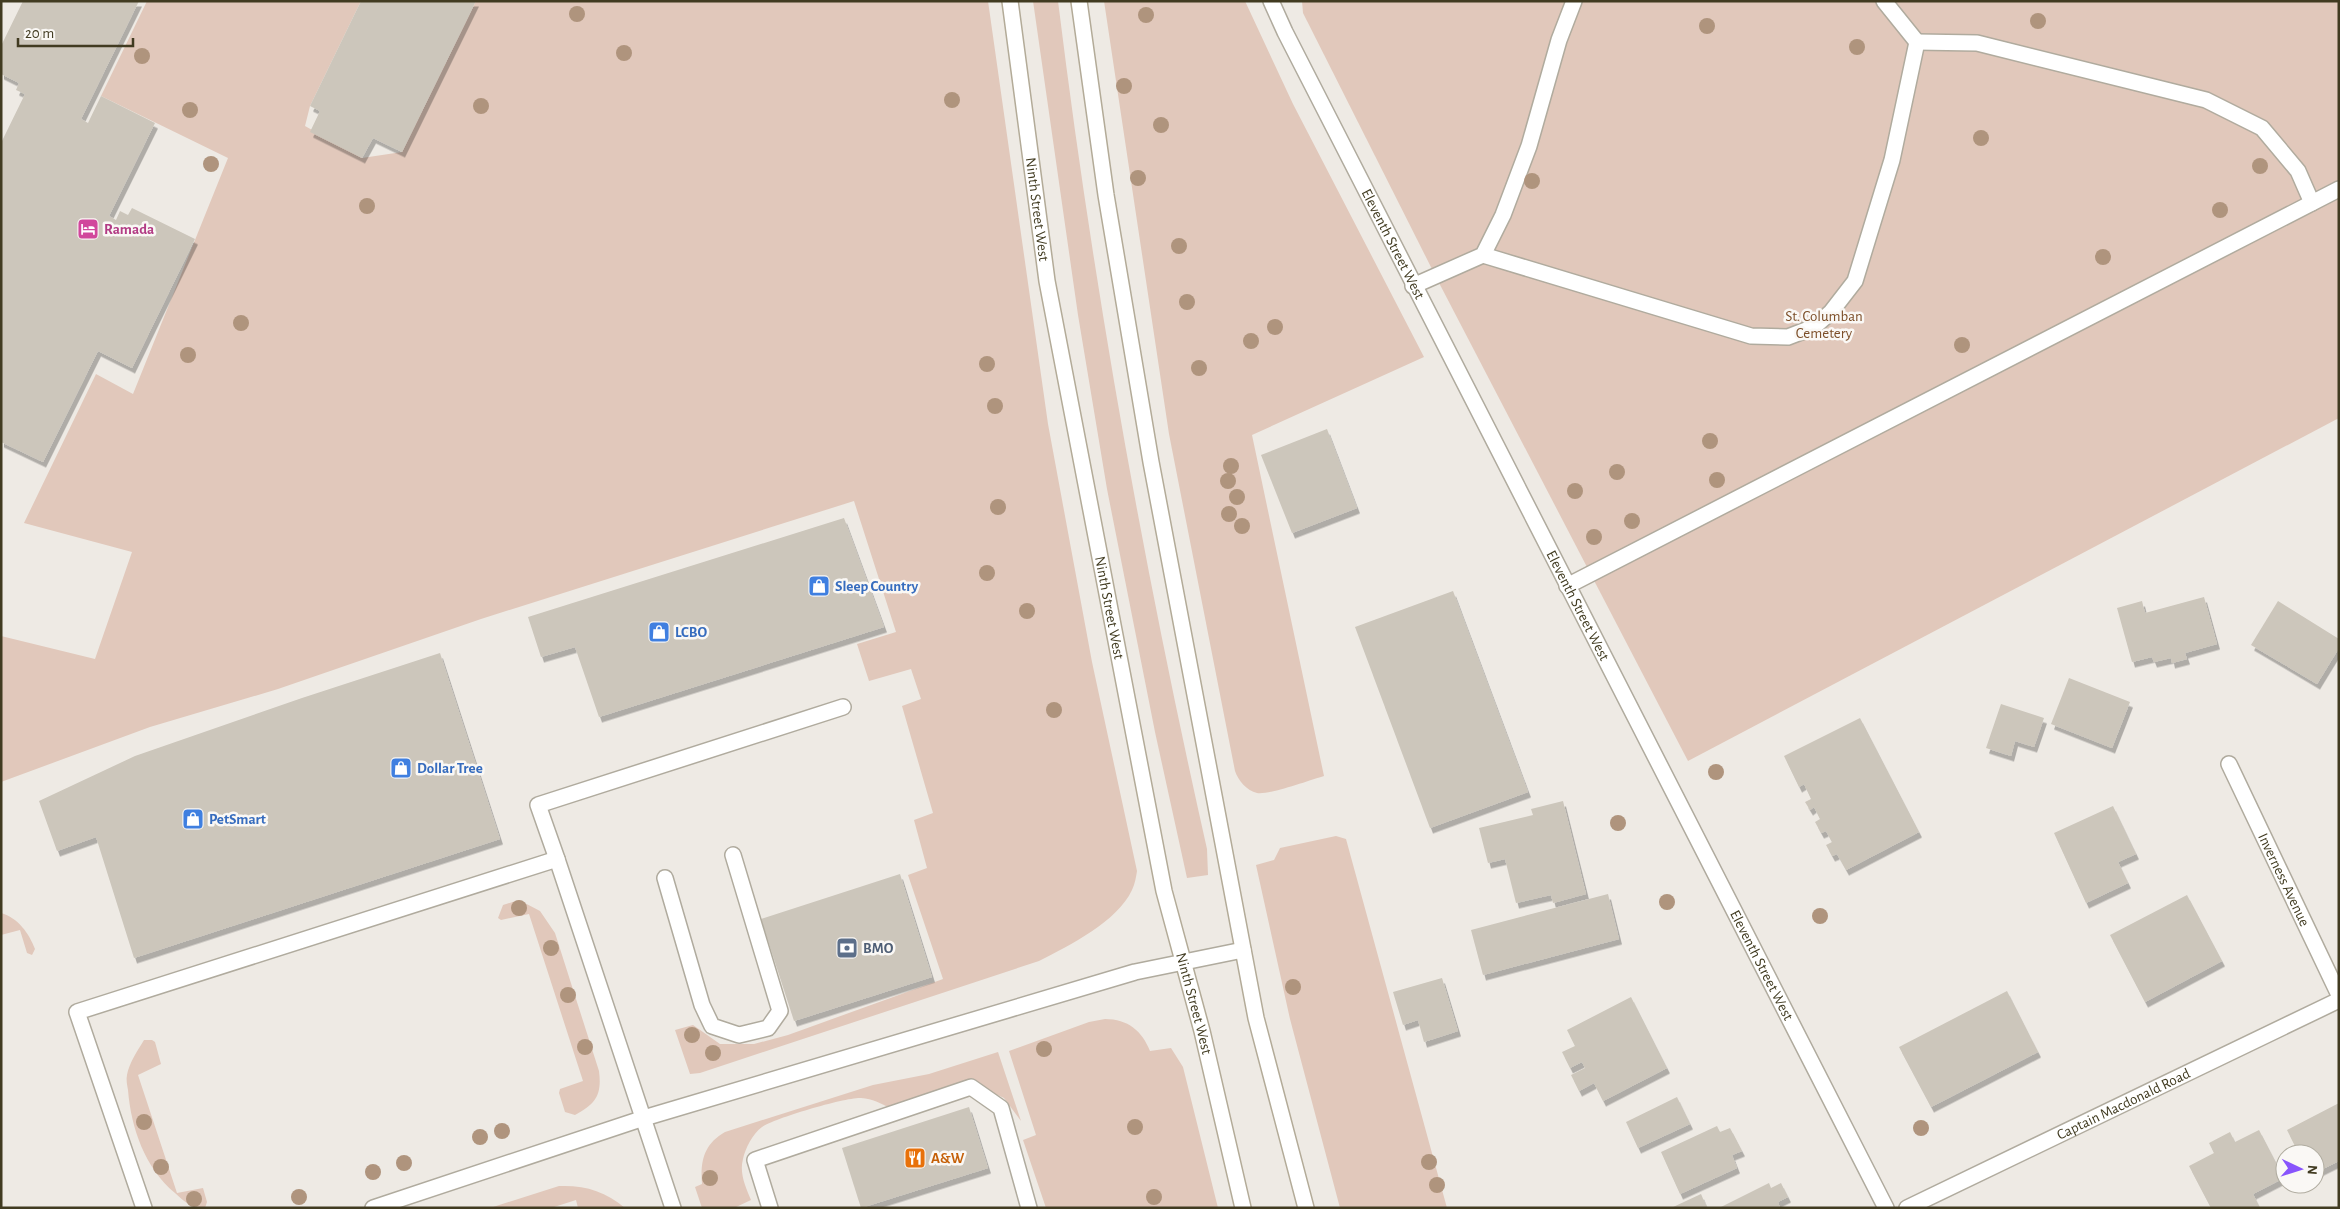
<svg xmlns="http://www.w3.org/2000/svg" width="2340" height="1209" font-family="'Alegreya Sans',sans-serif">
	<defs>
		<filter id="shadow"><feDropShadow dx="3" dy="5.5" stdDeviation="0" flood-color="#0004"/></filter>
	</defs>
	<rect width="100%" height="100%" fill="#eeeae4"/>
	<g fill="#e1c8bb">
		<path d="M147 1H361L310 106 305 126 362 158 402 152 476 1H988L1048 424 1092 662 1137 871C1136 877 1135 884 1132 890 1117 922 1070 945 1039 961L700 1073 690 1074 675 1030 693 1025 720 1044H754L788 1035 943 979 908 875 927 868 914 820 933 813 902 706 921 699 911 669 869 681 857 644 896 632 854 501 481 619 278 689 150 727 1 782V636L95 659 132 552 24 523 96 374 133 394 228 158 101 96Z"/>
		<path d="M1033 1H1058C1093 286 1144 569 1207 849L1208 875 1187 878 1155 732 1107 489 1078 315Z"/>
		<path d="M1104 1H1245L1293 104 1424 357 1252 435 1324 776C1310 780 1270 795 1257 793 1247 791 1238 780 1235 771L1169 434Z"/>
		<polygon points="1302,1 2339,1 2339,418 1688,761 1437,279 1303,13"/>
		<polygon points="1336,836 1346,839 1447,1208 1340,1208 1290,1019 1256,865 1274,860 1280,848"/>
		<path d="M519 900 540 911 555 933 599 1071C602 1095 596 1104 575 1115L565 1112 559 1093 560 1089 583 1081 529 914 501 920 498 918 503 905Z"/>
		<path d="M1 913C18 918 29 933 35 949L32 955 27 953 20 930 1 935Z"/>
		<path d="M1105 1019C1128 1019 1142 1031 1150 1051L1171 1048 1183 1067 1218 1208H1046L1023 1140 1036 1135 1009 1051 1089 1022Z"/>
		<path d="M144 1040H152L155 1042 161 1064 138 1075 177 1193 203 1188 207 1202 205 1208C191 1208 185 1202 175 1193 145 1168 131 1128 128 1090 127 1085 126 1079 127 1075 129 1063 138 1050 144 1040Z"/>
		<path d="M998 1052 1021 1121 1004 1098 978 1086 890 1108C880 1103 873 1099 861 1098 846 1097 775 1118 762 1127 753 1133 745 1149 743 1159 739 1173 746 1188 751 1200L734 1208H702L695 1187 702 1184C700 1161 704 1144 725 1132L873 1085 929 1074Z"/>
		<path d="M559 1186C585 1185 605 1191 625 1208H578L576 1200 551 1208H490Z"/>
	</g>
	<g fill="#ccc6bb" filter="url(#shadow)">
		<polygon points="23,1 139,1 81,119 88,123 101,96 155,123 109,216 116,220 120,211 128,215 132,208 195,239 132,368 98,351 43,462 1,442 1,143 25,94 16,90 19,83 1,74 1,46"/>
		<polygon points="361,1 476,1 402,152 373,138 362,158 310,132 320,111 310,106"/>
		<polygon points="1327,429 1357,508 1292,533 1261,455"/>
		<polygon points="844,518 884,627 599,717 575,647 541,657 528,617"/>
		<polygon points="1453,591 1528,792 1430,828 1355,627"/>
		<polygon points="2204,597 2217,644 2185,653 2187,659 2172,663 2171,658 2154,662 2152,657 2132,662 2117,608 2142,601 2145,613"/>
		<polygon points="2278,601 2339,639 2339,648 2317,684 2251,645"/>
		<polygon points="440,653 500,839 134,958 96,837 57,851 39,801 135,756 302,698"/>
		<polygon points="2069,678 2130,702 2112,748 2051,724"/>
		<polygon points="2001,704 2044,718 2034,747 2015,741 2011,756 1986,748"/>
		<polygon points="1860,718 1919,832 1846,870 1837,854 1832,856 1826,845 1832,842 1826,831 1821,833 1815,822 1820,819 1814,807 1810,810 1805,802 1811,799 1804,784 1799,787 1784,756"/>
		<polygon points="1563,801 1586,894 1553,903 1551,895 1516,903 1505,859 1488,863 1479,828 1533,815 1531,809"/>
		<polygon points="2113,806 2136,854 2118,862 2128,883 2086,903 2054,833"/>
		<polygon points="900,874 932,977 794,1021 761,919"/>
		<polygon points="1608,894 1619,939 1483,975 1471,930"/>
		<polygon points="2187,895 2222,961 2145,1002 2110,935"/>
		<polygon points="1442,978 1458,1031 1424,1042 1418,1020 1403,1025 1393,992"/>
		<polygon points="2007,991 2038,1052 1931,1107 1899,1047"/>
		<polygon points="1631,997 1667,1068 1603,1101 1594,1083 1579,1091 1571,1075 1585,1068 1582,1062 1570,1068 1562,1052 1575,1046 1567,1030"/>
		<polygon points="1677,1097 1690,1124 1638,1148 1626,1122"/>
		<polygon points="2339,1103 2339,1161 2315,1173 2315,1154 2299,1154 2287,1130"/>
		<polygon points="969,1107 988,1168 861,1208 842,1148"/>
		<polygon points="1717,1126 1720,1132 1730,1128 1742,1151 1732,1155 1737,1168 1680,1194 1661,1152"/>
		<polygon points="2259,1130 2284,1178 2253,1194 2260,1208 2211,1208 2189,1166 2214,1153 2209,1143 2230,1132 2235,1142"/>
		<polygon points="1769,1183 1771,1188 1781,1183 1788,1197 1778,1202 1780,1208 1719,1208"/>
		<polygon points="1701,1194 1707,1208 1671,1208"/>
	</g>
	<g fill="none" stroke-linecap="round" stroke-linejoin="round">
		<g stroke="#b0ab9e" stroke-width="18">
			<g id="lane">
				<polyline points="1917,42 1977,43 2206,100 2262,128 2298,171 2312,203"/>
				<polyline points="1483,255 1751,336 1788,337 1814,327 1831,312 1855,281 1892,160 1917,42 1884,1"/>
				<polyline points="1413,286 1483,255 1503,215 1529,146 1559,40 1574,1"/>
				<polyline points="1567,586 2339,189"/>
				<polyline points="557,859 538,805 843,707"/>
				<polyline points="665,878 702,1005 712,1026 739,1035 768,1028 780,1011 733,855"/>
				<polyline points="144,1208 77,1012 557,859 673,1208"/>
				<polyline points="373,1208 644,1118 1135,972 1243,950"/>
				<polyline points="770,1208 755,1160 971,1087 1001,1108 1029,1208"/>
			</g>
		</g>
		<g stroke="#b0ab9e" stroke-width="18">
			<g id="street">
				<path id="s1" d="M1271 1 1285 32 1886 1208"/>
				<path id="s2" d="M2229 764 2339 995"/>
				<path id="s3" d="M1907 1208 2339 1000"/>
			</g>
		</g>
		<g stroke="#b3ab98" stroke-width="18">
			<g id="secondary">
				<path id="s4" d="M1010 1 1047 281 1164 891 1202 1031 1243 1208"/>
				<polyline points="1079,1 1106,195 1151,462 1256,1018 1306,1208"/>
			</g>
		</g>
		<use href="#lane" stroke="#fff" stroke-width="15"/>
		<use href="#street" stroke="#fff" stroke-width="15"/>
		<use href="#secondary" stroke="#fff" stroke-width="15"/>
	</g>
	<g fill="#af947d">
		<circle cx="577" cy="14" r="8"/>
		<circle cx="1146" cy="15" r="8"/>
		<circle cx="2038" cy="21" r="8"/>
		<circle cx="1707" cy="26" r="8"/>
		<circle cx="1857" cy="47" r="8"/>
		<circle cx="624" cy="53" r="8"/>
		<circle cx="142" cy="56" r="8"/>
		<circle cx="1124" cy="86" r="8"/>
		<circle cx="952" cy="100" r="8"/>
		<circle cx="481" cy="106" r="8"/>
		<circle cx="190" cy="110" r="8"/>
		<circle cx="1161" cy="125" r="8"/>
		<circle cx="1981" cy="138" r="8"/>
		<circle cx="211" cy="164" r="8"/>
		<circle cx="2260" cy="166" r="8"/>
		<circle cx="1138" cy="178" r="8"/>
		<circle cx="1532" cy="181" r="8"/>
		<circle cx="367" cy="206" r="8"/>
		<circle cx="2220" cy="210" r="8"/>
		<circle cx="1179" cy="246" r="8"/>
		<circle cx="2103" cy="257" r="8"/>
		<circle cx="1187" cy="302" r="8"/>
		<circle cx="241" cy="323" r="8"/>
		<circle cx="1275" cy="327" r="8"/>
		<circle cx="1251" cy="341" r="8"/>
		<circle cx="1962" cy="345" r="8"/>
		<circle cx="188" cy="355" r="8"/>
		<circle cx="987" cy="364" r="8"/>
		<circle cx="1199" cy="368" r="8"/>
		<circle cx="995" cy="406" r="8"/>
		<circle cx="1710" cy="441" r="8"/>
		<circle cx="1231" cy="466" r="8"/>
		<circle cx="1617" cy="472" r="8"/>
		<circle cx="1717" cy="480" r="8"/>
		<circle cx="1228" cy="481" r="8"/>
		<circle cx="1575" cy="491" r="8"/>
		<circle cx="1237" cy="497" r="8"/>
		<circle cx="998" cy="507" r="8"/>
		<circle cx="1229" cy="514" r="8"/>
		<circle cx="1632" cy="521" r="8"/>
		<circle cx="1242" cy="526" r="8"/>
		<circle cx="1594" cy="537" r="8"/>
		<circle cx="987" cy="573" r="8"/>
		<circle cx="1027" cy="611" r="8"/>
		<circle cx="1054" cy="710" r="8"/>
		<circle cx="1716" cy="772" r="8"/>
		<circle cx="1618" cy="823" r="8"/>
		<circle cx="1667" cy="902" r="8"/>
		<circle cx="519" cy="908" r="8"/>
		<circle cx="1820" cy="916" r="8"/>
		<circle cx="551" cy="948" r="8"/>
		<circle cx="1293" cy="987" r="8"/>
		<circle cx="568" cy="995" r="8"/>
		<circle cx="692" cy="1035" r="8"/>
		<circle cx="585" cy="1047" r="8"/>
		<circle cx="1044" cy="1049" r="8"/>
		<circle cx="713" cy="1053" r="8"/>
		<circle cx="144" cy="1122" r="8"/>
		<circle cx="1135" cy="1127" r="8"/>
		<circle cx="1921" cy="1128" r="8"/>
		<circle cx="502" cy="1131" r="8"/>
		<circle cx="480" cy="1137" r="8"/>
		<circle cx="1429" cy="1162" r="8"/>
		<circle cx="404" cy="1163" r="8"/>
		<circle cx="161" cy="1167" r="8"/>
		<circle cx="373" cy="1172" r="8"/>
		<circle cx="710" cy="1178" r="8"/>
		<circle cx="1437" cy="1185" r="8"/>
		<circle cx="299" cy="1197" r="8"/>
		<circle cx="1154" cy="1197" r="8"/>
		<circle cx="194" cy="1199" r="8"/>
	</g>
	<defs>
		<g id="hotel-square" transform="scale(1.125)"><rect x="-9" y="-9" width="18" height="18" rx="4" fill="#d1479c" stroke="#faf8f5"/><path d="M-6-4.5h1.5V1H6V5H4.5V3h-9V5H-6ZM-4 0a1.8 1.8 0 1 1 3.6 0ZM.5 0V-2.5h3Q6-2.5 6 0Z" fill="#fff"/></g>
		<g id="shop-square" transform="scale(1.125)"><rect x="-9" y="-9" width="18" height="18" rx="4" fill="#3f7fe0" stroke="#faf8f5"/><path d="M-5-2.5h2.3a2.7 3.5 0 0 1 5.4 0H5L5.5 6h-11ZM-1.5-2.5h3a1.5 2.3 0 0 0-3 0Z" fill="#fff"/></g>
		<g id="bank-square" transform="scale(1.125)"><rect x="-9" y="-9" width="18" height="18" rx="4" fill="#5c6f8a" stroke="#faf8f5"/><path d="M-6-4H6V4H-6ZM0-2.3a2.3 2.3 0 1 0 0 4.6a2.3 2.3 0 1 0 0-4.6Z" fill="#fff"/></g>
		<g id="restaurant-square" transform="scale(1.125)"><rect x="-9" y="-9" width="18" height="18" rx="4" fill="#e8710a" stroke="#faf8f5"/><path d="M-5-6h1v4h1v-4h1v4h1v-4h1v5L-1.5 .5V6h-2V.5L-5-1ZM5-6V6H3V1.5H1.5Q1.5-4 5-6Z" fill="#fff"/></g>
	</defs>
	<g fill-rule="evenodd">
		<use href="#hotel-square" x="88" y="229"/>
		<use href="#shop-square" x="819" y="586"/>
		<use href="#shop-square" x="659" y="632"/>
		<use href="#shop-square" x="401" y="768"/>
		<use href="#shop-square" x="193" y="819"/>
		<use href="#bank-square" x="847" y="948"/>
		<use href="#restaurant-square" x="915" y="1158"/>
	</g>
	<g text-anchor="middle" stroke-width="5" stroke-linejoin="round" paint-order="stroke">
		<g font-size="15" fill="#413b21" stroke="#faf8f5">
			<text dy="5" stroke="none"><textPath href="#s4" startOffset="210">Ninth Street West</textPath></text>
			<text dy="5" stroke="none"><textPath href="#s1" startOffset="272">Eleventh Street West</textPath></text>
			<text dy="5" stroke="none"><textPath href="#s1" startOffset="678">Eleventh Street West</textPath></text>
			<text dy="5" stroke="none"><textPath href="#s4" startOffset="615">Ninth Street West</textPath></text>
			<text dy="5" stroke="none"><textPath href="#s2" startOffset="128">Inverness Avenue</textPath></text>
			<text dy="5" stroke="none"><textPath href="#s1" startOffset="1082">Eleventh Street West</textPath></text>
			<text dy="5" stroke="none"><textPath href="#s4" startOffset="1020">Ninth Street West</textPath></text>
			<text dy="5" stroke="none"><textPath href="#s3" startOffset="240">Captain Macdonald Road</textPath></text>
		</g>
		<g font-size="15" font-weight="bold" fill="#b23c85" stroke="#faf8f5" text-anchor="start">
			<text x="104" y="234">Ramada</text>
		</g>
		<g font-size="15" fill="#7c4e28" stroke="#faf8f5">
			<text x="1824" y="321">St. Columban<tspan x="1824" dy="17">Cemetery</tspan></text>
		</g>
		<g font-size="15" font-weight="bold" fill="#366cbe" stroke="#faf8f5" text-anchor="start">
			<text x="835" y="591">Sleep Country</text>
			<text x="675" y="637">LCBO</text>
			<text x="417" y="773">Dollar Tree</text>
			<text x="209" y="824">PetSmart</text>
		</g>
		<g font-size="15" font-weight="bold" fill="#4e5e75" stroke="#faf8f5" text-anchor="start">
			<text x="863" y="953">BMO</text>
		</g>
		<g font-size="15" font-weight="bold" fill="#c56008" stroke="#faf8f5" text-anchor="start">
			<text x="931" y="1163">A&amp;W</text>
		</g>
	</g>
	<rect width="2340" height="1209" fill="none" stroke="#413b21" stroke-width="5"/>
	<g transform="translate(2300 1169) rotate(94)"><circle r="24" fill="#faf8f5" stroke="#b0aca0"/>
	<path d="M0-4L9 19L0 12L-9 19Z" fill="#8854fc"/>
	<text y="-8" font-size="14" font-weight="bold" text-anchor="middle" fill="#413b21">N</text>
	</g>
	<path d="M18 38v8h115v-8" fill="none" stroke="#413b21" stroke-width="2.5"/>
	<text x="25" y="38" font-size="15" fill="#413b21" stroke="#faf8f5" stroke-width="4" paint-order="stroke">20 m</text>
</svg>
